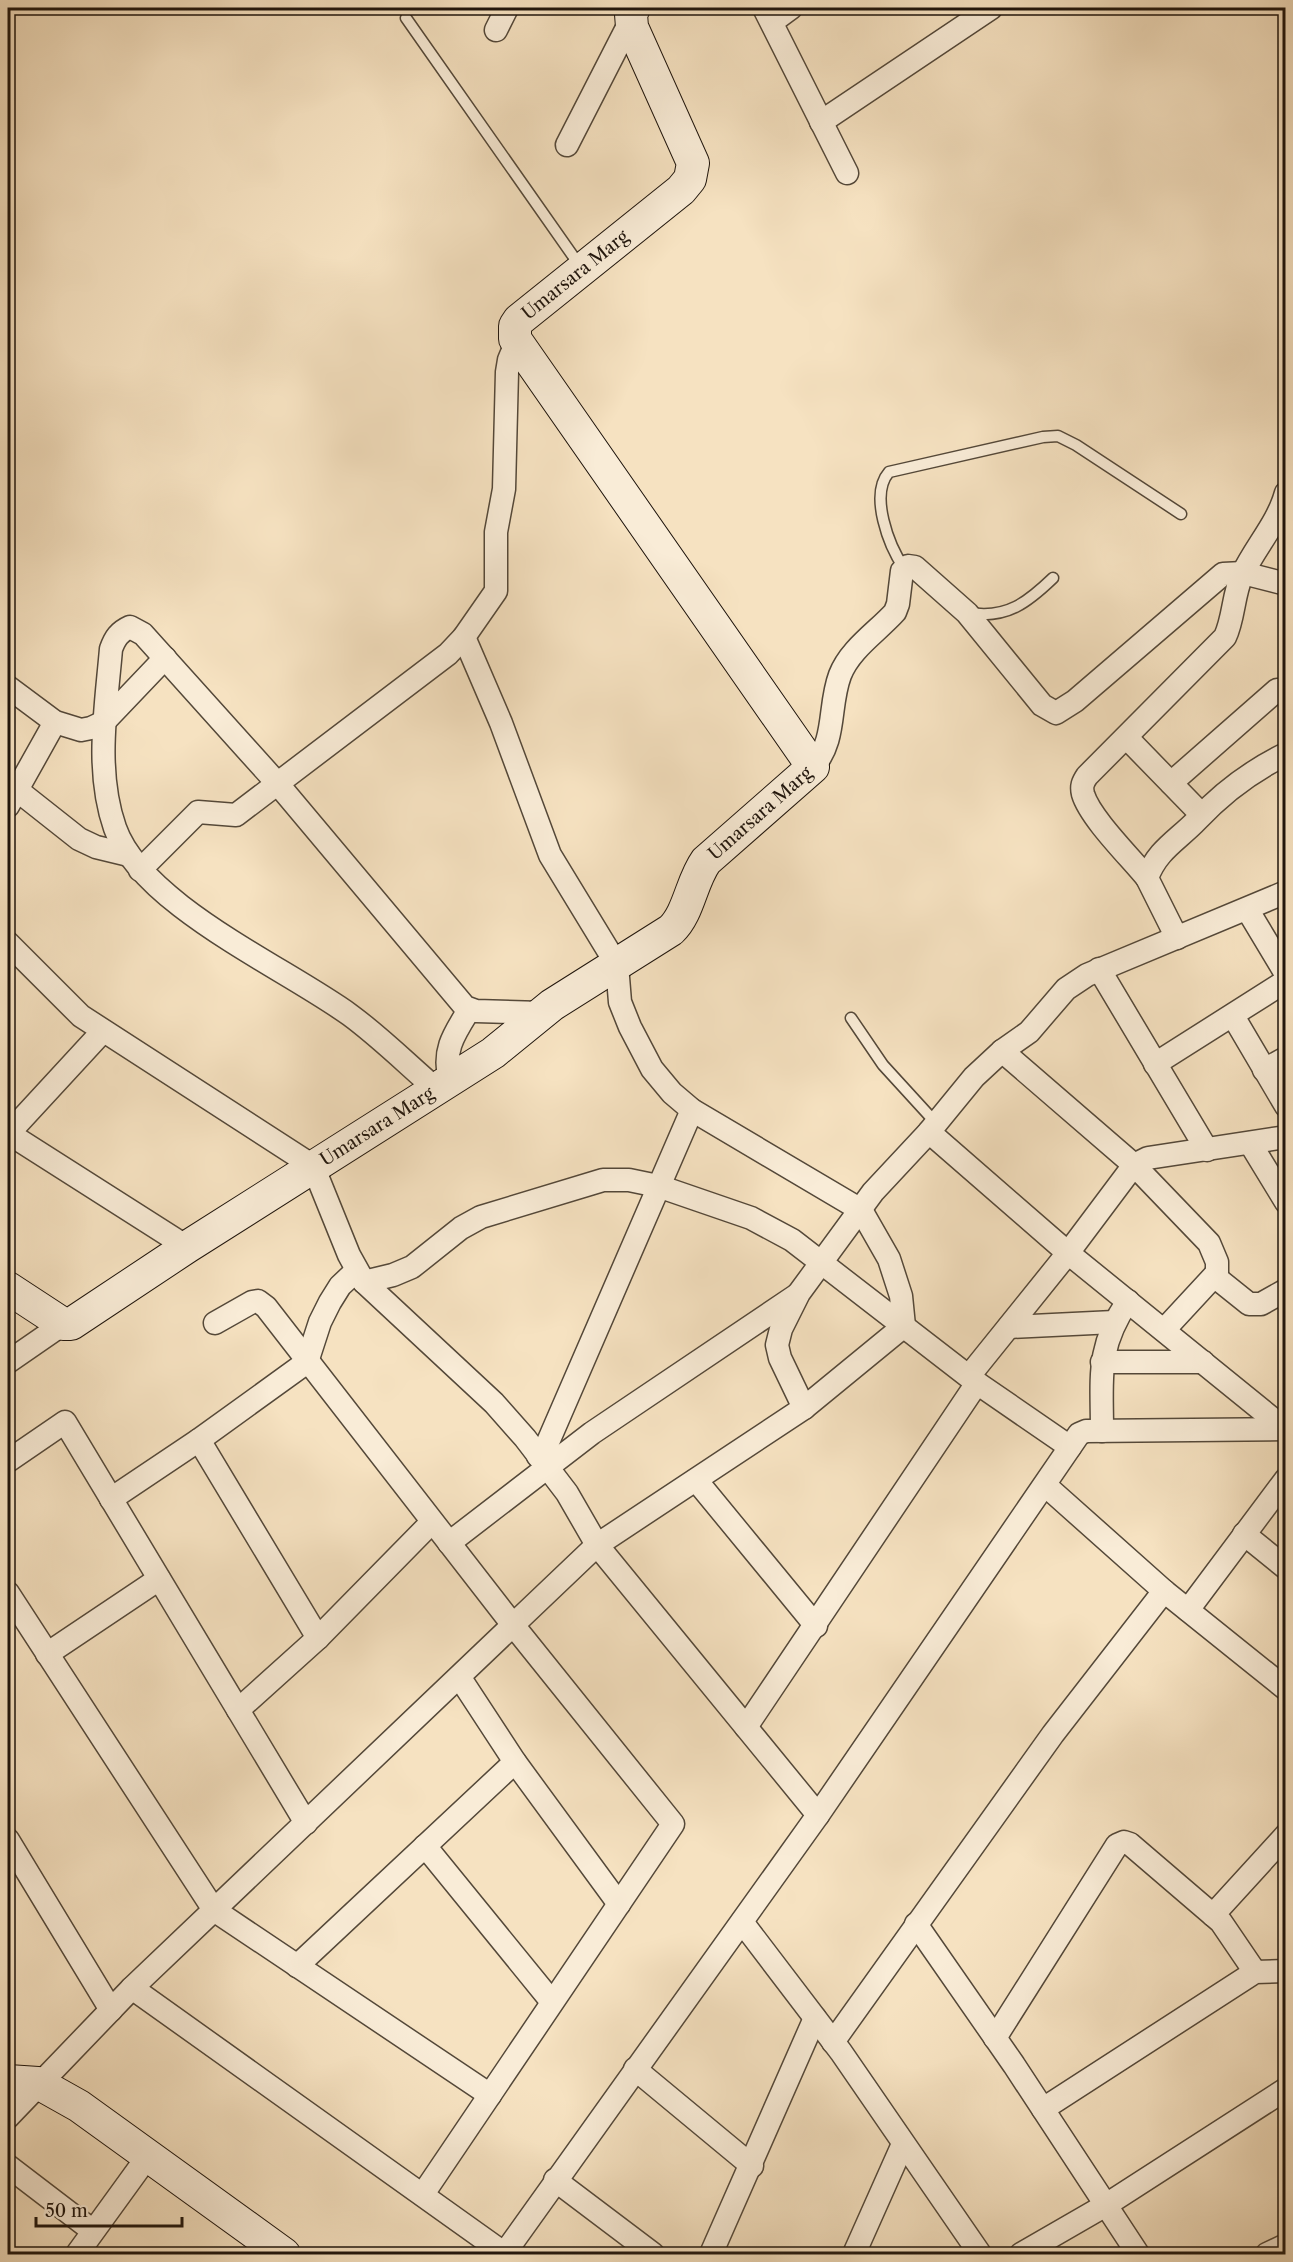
<svg xmlns="http://www.w3.org/2000/svg" width="1293" height="2262" font-family="'Libre Caslon Text',serif">
	<rect width="100%" height="100%" fill="#f6e2c1"/>
	<filter id="stains"><feTurbulence type="fractalNoise" baseFrequency=".00333" numOctaves="4"/><feColorMatrix values="0 0 0 0 .2 0 0 0 0 .09 0 0 0 0 .02 0 0 0 .5 -.17"/></filter>
	<radialGradient id="worn" r=".72"><stop offset=".6" stop-color="#630" stop-opacity="0"/><stop offset="1" stop-color="#630" stop-opacity=".3"/></radialGradient>
	<g fill="none" stroke-linecap="round" stroke-linejoin="round">
		<g stroke="#544839" stroke-width="13">
			<g id="lane">
				<polyline points="406,18 580,266"/>
				<path d="M904 568C889 546 869 495 889 472L1043 437 1058 436 1076 445 1181 514"/>
				<path d="M970 613C1007 619 1028 602 1053 578"/>
				<polyline points="851,1018 883,1065 936,1123"/>
			</g>
		</g>
		<g stroke="#544839" stroke-width="25">
			<g id="street">
				<polyline points="764,8 847,173"/>
				<polyline points="772,22 791,8"/>
				<polyline points="496,30 507,8"/>
				<polyline points="821,122 991,8"/>
				<polyline points="567,145 631,20"/>
				<polyline points="464,637 501,723 550,855 617,965 620,1002 630,1027 652,1069 672,1093 692,1110 861,1210 889,1259 901,1296 904,1326"/>
				<polyline points="8,687 55,722 81,730 91,728 104,722 165,658"/>
				<polyline points="1127,738 1201,814"/>
				<path d="M813 767C837 739 828 707 840 675 850 649 877 632 895 612L898 604 902 571 908 566 915 567 967 613 1042 705 1056 713 1075 701 1223 574 1243 573 1286 584"/>
				<polyline points="1171,783 1277,690"/>
				<polyline points="17,790 79,839 96,847 129,855"/>
				<polyline points="8,806 55,722"/>
				<polyline points="140,870 198,812 236,815 448,654 464,637 496,591 496,532 504,489 507,372 509,360 516,343"/>
				<path d="M1147 878C1131 858 1090 818 1083 794 1081 786 1083 782 1087 776L1225 637C1234 618 1233 595 1242 575 1255 547 1278 523 1286 493"/>
				<polyline points="1247,909 1286,974"/>
				<path d="M1177 938 1147 878C1157 850 1178 840 1197 820 1223 792 1251 771 1286 754"/>
				<polyline points="8,943 81,1016 313,1166 349,1255 364,1282 494,1403 525,1438 567,1493 597,1545 818,1815"/>
				<polyline points="1099,969 1207,1150"/>
				<polyline points="1233,1016 1286,1106"/>
				<polyline points="1002,1051 1134,1165 1209,1243 1217,1262 1217,1276"/>
				<polyline points="1155,1064 1286,981"/>
				<polyline points="1264,1070 1286,1058"/>
				<path d="M450 1080C442 1051 454 1034 469 1010"/>
				<path d="M436 1089C407 1064 380 1037 350 1015 284 967 142 905 115 828 95 771 106 708 111 649 115 638 119 632 130 627L143 634 277 783 465 1007 476 1011 542 1013"/>
				<polyline points="929,1132 1068,1253 1285,1429"/>
				<polyline points="8,1133 187,1247"/>
				<polyline points="8,1134 103,1031"/>
				<polyline points="1250,1143 1286,1202"/>
				<polyline points="364,1282 393,1275 412,1267 461,1228 481,1217 603,1180 629,1180 658,1186 751,1218 792,1240 977,1383 1070,1447"/>
				<polyline points="215,1323 252,1302 258,1301 266,1307 513,1625 673,1824 423,2194"/>
				<polyline points="1009,1327 1114,1322"/>
				<polyline points="1164,1330 1214,1276 1249,1304 1261,1304 1286,1290"/>
				<polyline points="8,1362 63,1324"/>
				<polyline points="1102,1362 1203,1362"/>
				<polyline points="969,1376 1068,1253 1134,1165 1148,1158 1286,1137"/>
				<polyline points="804,1408 780,1358 777,1345 781,1329 799,1293 873,1192 929,1132 974,1077 1002,1051 1029,1032 1066,989 1087,975 1286,892"/>
				<path d="M1102 1431C1102 1377 1096 1348 1128 1301"/>
				<polyline points="199,1440 318,1638"/>
				<polyline points="538,1456 545,1449 692,1110"/>
				<polyline points="8,1461 65,1422 306,1823"/>
				<polyline points="696,1480 816,1626"/>
				<polyline points="1045,1485 1164,1591 1286,1689"/>
				<polyline points="111,1499 199,1440 307,1362 320,1322 330,1302 340,1286 356,1271"/>
				<polyline points="1244,1534 1286,1568"/>
				<polyline points="449,1543 592,1433 797,1295"/>
				<polyline points="8,1593 214,1910 490,2095"/>
				<polyline points="1188,1610 1286,1479"/>
				<polyline points="47,1654 159,1579"/>
				<polyline points="460,1678 515,1762 619,1904"/>
				<polyline points="238,1710 318,1638 432,1522"/>
				<polyline points="746,1727 977,1383"/>
				<polyline points="8,1840 111,2010"/>
				<polyline points="425,1846 552,2002"/>
				<polyline points="1213,1915 1286,1835"/>
				<polyline points="742,1922 841,2052 980,2254"/>
				<polyline points="916,1924 1014,2065 1138,2254"/>
				<polyline points="297,1966 515,1762"/>
				<polyline points="132,1988 505,2254"/>
				<polyline points="995,2038 1117,1845 1124,1842 1130,1844 1221,1922 1255,1972"/>
				<polyline points="833,2042 1053,1734 1164,1591"/>
				<polyline points="635,2069 752,2166"/>
				<polyline points="1043,2109 1255,1972 1286,1971"/>
				<polyline points="8,2117 132,1988 597,1545 804,1408 904,1326"/>
				<polyline points="8,2166 93,2231"/>
				<polyline points="555,2180 653,2254"/>
				<polyline points="77,2254 148,2156"/>
				<polyline points="504,2254 818,1815 1079,1434 1086,1431 1286,1429"/>
				<polyline points="711,2254 815,2018"/>
				<polyline points="854,2254 903,2144"/>
				<polyline points="1021,2254 1106,2205 1286,2089"/>
				<polyline points="1267,2254 1286,2245"/>
			</g>
		</g>
		<g stroke="#1e140c" stroke-width="34">
			<g id="secondary">
				<path id="s1" d="M8 1288 63 1324H71L187 1247 493 1053 552 1005 671 930C689 913 691 882 706 861L813 767 515 339V326L519 320 681 190 690 179 693 163 632 27 631 14 634 8"/>
				<polyline points="8,2081 38,2083 79,2106 284,2254"/>
			</g>
		</g>
		<use href="#lane" stroke="#f9ecd7" stroke-width="10"/>
		<use href="#street" stroke="#f9ecd7" stroke-width="22"/>
		<use href="#secondary" stroke="#f9ecd7" stroke-width="32"/>
	</g>
	<g text-anchor="middle" stroke-width="4.5" stroke-linejoin="round" paint-order="stroke">
		<g font-size="18" fill="#1e140c" stroke="#f9ecd7">
			<text dy="6" stroke="none"><textPath href="#s1" startOffset="1626">Umarsara Marg</textPath></text>
			<text dy="6" stroke="none"><textPath href="#s1" startOffset="942">Umarsara Marg</textPath></text>
			<text dy="6" stroke="none"><textPath href="#s1" startOffset="438">Umarsara Marg</textPath></text>
		</g>
	</g>
	<rect width="1293" height="2262" fill="none" stroke="#f6e2c1" stroke-width="30"/>
	<rect x="9" y="9" width="1275" height="2244" fill="none" stroke="#1e140c" stroke-width="3"/>
	<rect x="15" y="15" width="1263" height="2232" fill="none" stroke="#1e140c" stroke-width="1.5"/>
	<path d="M36 2217v9h146v-9" fill="none" stroke="#1e140c" stroke-width="3"/>
	<text x="45" y="2217" font-size="18" fill="#1e140c" stroke="#f9ecd7" stroke-width="4.5" paint-order="stroke">50 m</text>
	<rect width="100%" height="100%" filter="url(#stains)"/>
	<rect width="100%" height="100%" fill="url(#worn)"/>
</svg>
